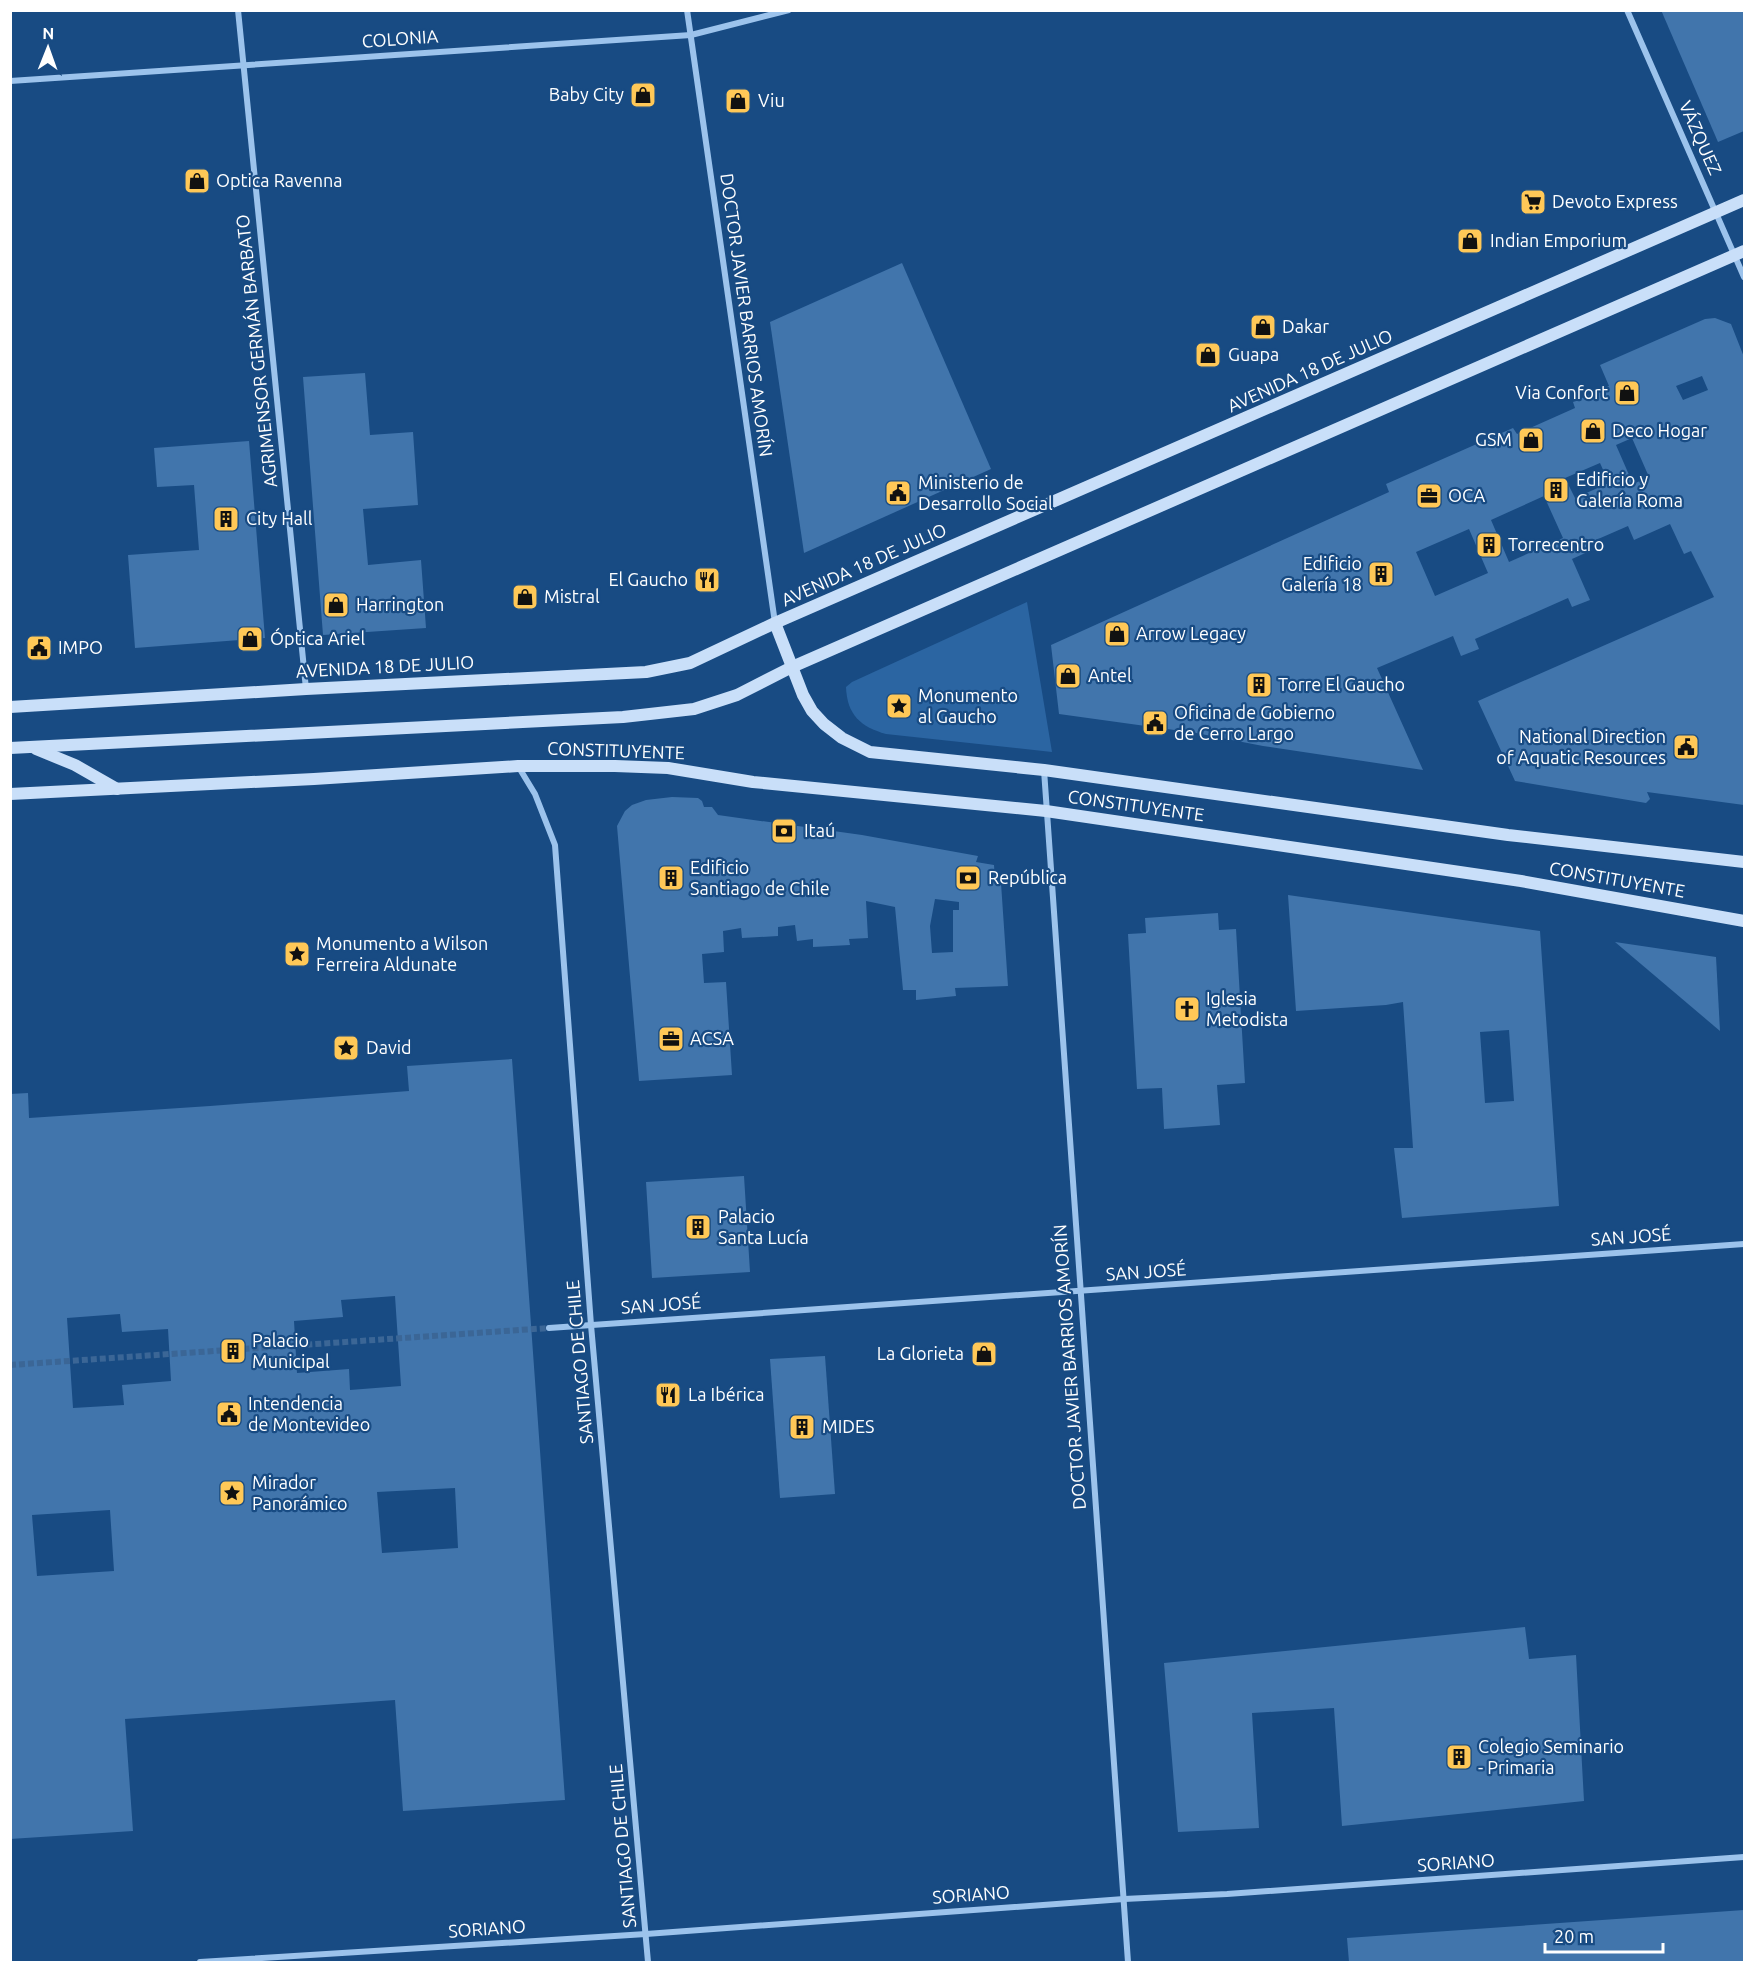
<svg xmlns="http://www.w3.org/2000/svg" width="1755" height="1973" font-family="Ubuntu,sans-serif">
	<rect width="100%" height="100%" fill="#184b83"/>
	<path fill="#2b65a2" d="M1027 602 1052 752 886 734C861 727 847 715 846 687L852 682Z"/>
	<g fill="#4175ac" fill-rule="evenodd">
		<polygon points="1661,10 1744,10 1744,131 1718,142"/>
		<polygon points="902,263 991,469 804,553 770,322"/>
		<path d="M1715 318 1731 324 1744 357V805L1647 792 1650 799 1646 803 1515 781 1478 701 1714 597 1691 551 1684 554 1670 524 1634 540 1628 526 1589 543 1592 550 1572 559 1590 600 1572 607 1568 598 1475 639 1479 649 1461 656 1453 636 1377 668 1423 770 1263 746 1196 733 1059 714 1051 645 1389 492 1386 484 1513 428 1517 434 1575 408 1573 402 1609 386 1600 365 1705 319ZM1702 376 1708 390 1683 400 1676 386ZM1632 438 1649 477 1633 484 1616 445ZM1600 463 1609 483 1575 498 1565 478ZM1544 496 1563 538 1509 562 1491 520ZM1469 529 1488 573 1435 596 1416 552Z"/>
		<polygon points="365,373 370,435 413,432 418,505 363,509 368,565 421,560 426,628 323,635 303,377"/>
		<polygon points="249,441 265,638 135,648 128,555 199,550 194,485 157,487 154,448"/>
		<path d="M672 797 698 798 702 801 704 807H712L718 815 862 835 978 856 976 862 994 865 995 882 1001 883 1008 986 955 988 956 996 916 1000V990H903L895 907 866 901 868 938 849 939 850 945 813 947V939L797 941 795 925 778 927V936L742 938 741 928 723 931 724 952 702 954 704 983 726 982 732 1075 639 1081 617 826 625 811 632 805 646 800ZM935 899 959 902V910H953V952L932 953 930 926Z"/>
		<path d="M1288 895 1540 931 1559 1206 1402 1218 1394 1148H1413L1403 1002 1386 1005 1296 1011ZM1509 1030 1514 1101 1485 1103 1480 1032Z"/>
		<polygon points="1218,913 1219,930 1236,929 1245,1083 1217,1085 1220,1125 1164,1129 1162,1088 1137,1089 1128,934 1146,933 1145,918"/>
		<polygon points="1615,942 1716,957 1720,1031"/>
		<path d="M512 1059 565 1800 403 1811 395 1700 125 1719 133 1831 10 1839V1094L28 1093 29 1118 210 1106 409 1091 407 1066ZM395 1296 401 1386 350 1390 349 1369 297 1373 294 1321 343 1317 341 1300ZM120 1314 122 1332 168 1329 171 1381 122 1385 124 1405 73 1408 67 1318ZM455 1488 458 1548 382 1553 377 1492ZM110 1510 114 1571 37 1576 32 1515Z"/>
		<polygon points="744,1176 750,1272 652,1278 646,1182"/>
		<polygon points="825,1356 835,1494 780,1498 770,1359"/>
		<polygon points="1525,1627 1529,1659 1576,1655 1584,1801 1342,1826 1334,1708 1252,1713 1259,1828 1178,1832 1164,1663"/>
		<polygon points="1744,1910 1744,1962 1349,1962 1347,1938"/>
	</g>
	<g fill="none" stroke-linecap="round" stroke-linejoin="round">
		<polyline stroke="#3b6696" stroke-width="6" stroke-dasharray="6 3" stroke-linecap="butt" points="10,1365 549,1328"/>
		<g stroke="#9cc3ec" stroke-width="6">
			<polyline points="238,10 306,689"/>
			<polyline points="687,10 775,623"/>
			<polyline points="1627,10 1744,277"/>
			<polyline points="10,81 691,35 789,10"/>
			<polyline points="518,766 535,794 555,845 591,1325 648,1962"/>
			<polyline points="1044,770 1128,1962"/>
			<polyline points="549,1328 1744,1244"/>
			<polyline points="200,1962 646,1934 1124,1899 1227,1894 1744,1857"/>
		</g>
		<g stroke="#c9dff9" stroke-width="12">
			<polyline points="775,623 803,695 812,711 824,724 842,738 870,752 1044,770 1508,835 1744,862"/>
			<polyline points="10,707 306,689 646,672 690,663 775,623 1744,200"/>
			<polyline points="10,748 623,717 694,709 737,695 792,667 1744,251"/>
			<polyline points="36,749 75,765 117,789"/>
			<polyline points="10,794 314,779 518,766 615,766 668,768 753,782 1046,811 1521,881 1744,921"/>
		</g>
	</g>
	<defs>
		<g id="shop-square" transform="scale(1.35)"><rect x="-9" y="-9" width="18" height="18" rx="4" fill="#ffc857" stroke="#184b83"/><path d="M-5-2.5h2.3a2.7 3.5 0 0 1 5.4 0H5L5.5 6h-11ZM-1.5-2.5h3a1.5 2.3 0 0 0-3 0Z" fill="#111"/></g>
		<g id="supermarket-square" transform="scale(1.35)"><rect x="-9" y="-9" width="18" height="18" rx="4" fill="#ffc857" stroke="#184b83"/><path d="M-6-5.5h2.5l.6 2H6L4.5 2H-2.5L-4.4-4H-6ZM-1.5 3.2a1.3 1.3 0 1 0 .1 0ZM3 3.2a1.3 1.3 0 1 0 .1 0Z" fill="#111"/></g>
		<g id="building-square" transform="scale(1.35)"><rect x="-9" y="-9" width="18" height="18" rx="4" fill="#ffc857" stroke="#184b83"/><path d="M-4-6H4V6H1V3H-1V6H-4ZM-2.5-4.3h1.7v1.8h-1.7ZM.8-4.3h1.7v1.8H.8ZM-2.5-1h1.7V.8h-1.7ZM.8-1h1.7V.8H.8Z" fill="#111"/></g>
		<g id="civic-square" transform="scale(1.35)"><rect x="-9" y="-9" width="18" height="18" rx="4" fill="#ffc857" stroke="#184b83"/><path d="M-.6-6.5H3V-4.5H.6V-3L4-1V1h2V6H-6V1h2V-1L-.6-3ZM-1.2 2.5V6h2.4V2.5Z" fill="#111"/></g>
		<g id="office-square" transform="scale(1.35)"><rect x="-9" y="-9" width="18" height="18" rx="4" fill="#ffc857" stroke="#184b83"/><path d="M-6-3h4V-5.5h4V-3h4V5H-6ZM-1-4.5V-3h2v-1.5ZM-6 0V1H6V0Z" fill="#111"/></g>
		<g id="restaurant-square" transform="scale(1.35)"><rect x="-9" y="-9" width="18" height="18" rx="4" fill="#ffc857" stroke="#184b83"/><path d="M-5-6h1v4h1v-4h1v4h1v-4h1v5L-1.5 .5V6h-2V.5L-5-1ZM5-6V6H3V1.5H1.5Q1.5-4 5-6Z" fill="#111"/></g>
		<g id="sight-square" transform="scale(1.35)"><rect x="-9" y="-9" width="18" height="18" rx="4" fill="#ffc857" stroke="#184b83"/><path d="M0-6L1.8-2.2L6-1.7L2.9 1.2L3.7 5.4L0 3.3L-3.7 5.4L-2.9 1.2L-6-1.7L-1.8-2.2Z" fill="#111"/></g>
		<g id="bank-square" transform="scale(1.35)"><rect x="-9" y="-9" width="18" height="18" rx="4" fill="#ffc857" stroke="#184b83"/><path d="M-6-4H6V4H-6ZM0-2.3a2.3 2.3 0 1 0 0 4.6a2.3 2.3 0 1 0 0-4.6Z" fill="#111"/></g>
		<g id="church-square" transform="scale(1.35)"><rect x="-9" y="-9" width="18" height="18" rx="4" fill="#ffc857" stroke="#184b83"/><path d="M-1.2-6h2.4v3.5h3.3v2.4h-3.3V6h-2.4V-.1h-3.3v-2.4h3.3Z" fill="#111"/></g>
	</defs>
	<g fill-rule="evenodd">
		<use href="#shop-square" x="643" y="95"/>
		<use href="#shop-square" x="738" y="101"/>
		<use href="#shop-square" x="197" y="181"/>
		<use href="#supermarket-square" x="1533" y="202"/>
		<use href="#shop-square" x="1470" y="241"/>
		<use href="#shop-square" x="1263" y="327"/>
		<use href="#shop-square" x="1208" y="355"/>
		<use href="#shop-square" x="1627" y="393"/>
		<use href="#shop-square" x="1593" y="431"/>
		<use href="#shop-square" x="1531" y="440"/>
		<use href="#building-square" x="1556" y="490"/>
		<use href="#civic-square" x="898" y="493"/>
		<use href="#office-square" x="1429" y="496"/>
		<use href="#building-square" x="226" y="519"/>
		<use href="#building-square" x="1489" y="545"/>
		<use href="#building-square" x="1381" y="574"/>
		<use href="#restaurant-square" x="707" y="580"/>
		<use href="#shop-square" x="525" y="597"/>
		<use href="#shop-square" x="336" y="605"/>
		<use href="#shop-square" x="1117" y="634"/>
		<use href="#shop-square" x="250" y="639"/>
		<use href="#civic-square" x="39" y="648"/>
		<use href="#shop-square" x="1068" y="676"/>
		<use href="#building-square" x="1259" y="685"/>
		<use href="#sight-square" x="899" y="706"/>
		<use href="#civic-square" x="1155" y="723"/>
		<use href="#civic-square" x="1686" y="747"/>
		<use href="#bank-square" x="784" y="831"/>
		<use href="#building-square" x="671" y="878"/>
		<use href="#bank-square" x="968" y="878"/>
		<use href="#sight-square" x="297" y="954"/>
		<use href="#church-square" x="1187" y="1009"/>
		<use href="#office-square" x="671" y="1039"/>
		<use href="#sight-square" x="346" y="1048"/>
		<use href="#building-square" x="698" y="1227"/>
		<use href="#building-square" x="233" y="1351"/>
		<use href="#shop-square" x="984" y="1354"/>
		<use href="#restaurant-square" x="668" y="1395"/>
		<use href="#civic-square" x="229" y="1414"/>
		<use href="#building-square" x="802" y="1427"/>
		<use href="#sight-square" x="232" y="1493"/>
		<use href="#building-square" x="1459" y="1757"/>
	</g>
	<g text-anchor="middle" stroke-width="4.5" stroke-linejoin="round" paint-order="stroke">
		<g font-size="18" fill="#fff" stroke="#184b83">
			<text transform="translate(400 39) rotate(-4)" y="6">COLONIA</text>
			<text transform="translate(1700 138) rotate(66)" y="6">VÁZQUEZ</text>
			<text transform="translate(746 315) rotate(82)" y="6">DOCTOR JAVIER BARRIOS AMORÍN</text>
			<text transform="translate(257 351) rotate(-96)" y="6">AGRIMENSOR GERMÁN BARBATO</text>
			<text transform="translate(1310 371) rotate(-24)" y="6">AVENIDA 18 DE JULIO</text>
			<text transform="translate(864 565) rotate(-24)" y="6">AVENIDA 18 DE JULIO</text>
			<text transform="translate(385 667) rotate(-3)" y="6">AVENIDA 18 DE JULIO</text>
			<text transform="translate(616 751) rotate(2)" y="6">CONSTITUYENTE</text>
			<text transform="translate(1136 806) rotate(8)" y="6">CONSTITUYENTE</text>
			<text transform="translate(1617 880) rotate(10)" y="6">CONSTITUYENTE</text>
			<text transform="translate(1631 1237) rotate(-4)" y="6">SAN JOSÉ</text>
			<text transform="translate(1146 1272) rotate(-4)" y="6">SAN JOSÉ</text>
			<text transform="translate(661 1305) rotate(-4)" y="6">SAN JOSÉ</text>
			<text transform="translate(580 1362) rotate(-95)" y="6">SANTIAGO DE CHILE</text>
			<text transform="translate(1070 1367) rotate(-94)" y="6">DOCTOR JAVIER BARRIOS AMORÍN</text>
			<text transform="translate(623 1846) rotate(-95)" y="6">SANTIAGO DE CHILE</text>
			<text transform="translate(1456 1863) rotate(-4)" y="6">SORIANO</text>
			<text transform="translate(971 1895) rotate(-4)" y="6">SORIANO</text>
			<text transform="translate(487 1929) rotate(-4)" y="6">SORIANO</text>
		</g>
		<g font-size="18" fill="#fff" stroke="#184b83" text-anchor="start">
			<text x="624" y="101" text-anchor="end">Baby City</text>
			<text x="758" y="107">Viu</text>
			<text x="216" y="187">Optica Ravenna</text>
			<text x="1552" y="208">Devoto Express</text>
			<text x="1490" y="247">Indian Emporium</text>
			<text x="1282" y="333">Dakar</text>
			<text x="1228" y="361">Guapa</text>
			<text x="1608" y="399" text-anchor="end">Via Confort</text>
			<text x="1612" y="437">Deco Hogar</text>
			<text x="1512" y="446" text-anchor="end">GSM</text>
			<text x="1576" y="486">Edificio y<tspan x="1576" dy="21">Galería Roma</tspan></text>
			<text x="918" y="489">Ministerio de<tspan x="918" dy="21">Desarrollo Social</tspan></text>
			<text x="1448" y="502">OCA</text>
			<text x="246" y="525">City Hall</text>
			<text x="1508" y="551">Torrecentro</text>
			<text x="1362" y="570" text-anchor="end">Edificio<tspan x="1362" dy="21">Galería 18</tspan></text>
			<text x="688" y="586" text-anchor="end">El Gaucho</text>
			<text x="544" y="603">Mistral</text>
			<text x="356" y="611">Harrington</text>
			<text x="1136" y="640">Arrow Legacy</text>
			<text x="270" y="645">Óptica Ariel</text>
			<text x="58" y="654">IMPO</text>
			<text x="1088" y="682">Antel</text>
			<text x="1278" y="691">Torre El Gaucho</text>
			<text x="918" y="702">Monumento<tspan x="918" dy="21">al Gaucho</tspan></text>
			<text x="1174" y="719">Oficina de Gobierno<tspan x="1174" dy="21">de Cerro Largo</tspan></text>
			<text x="1666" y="743" text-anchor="end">National Direction<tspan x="1666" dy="21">of Aquatic Resources</tspan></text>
			<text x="804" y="837">Itaú</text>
			<text x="690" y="874">Edificio<tspan x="690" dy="21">Santiago de Chile</tspan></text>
			<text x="988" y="884">República</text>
			<text x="316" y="950">Monumento a Wilson<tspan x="316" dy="21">Ferreira Aldunate</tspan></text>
			<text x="1206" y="1005">Iglesia<tspan x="1206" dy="21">Metodista</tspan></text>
			<text x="690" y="1045">ACSA</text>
			<text x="366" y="1054">David</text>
			<text x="718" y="1223">Palacio<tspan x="718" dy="21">Santa Lucía</tspan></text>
			<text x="252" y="1347">Palacio<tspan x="252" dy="21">Municipal</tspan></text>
			<text x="964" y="1360" text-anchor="end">La Glorieta</text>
			<text x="688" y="1401">La Ibérica</text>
			<text x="248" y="1410">Intendencia<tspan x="248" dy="21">de Montevideo</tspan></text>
			<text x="822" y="1433">MIDES</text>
			<text x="252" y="1489">Mirador<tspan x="252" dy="21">Panorámico</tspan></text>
			<text x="1478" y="1753">Colegio Seminario<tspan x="1478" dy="21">- Primaria</tspan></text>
		</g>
	</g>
	<rect width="1755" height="1973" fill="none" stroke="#ffffff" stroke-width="24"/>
	<g transform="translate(48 48) rotate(1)" stroke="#184b83" stroke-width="4.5" paint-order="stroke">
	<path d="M0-4.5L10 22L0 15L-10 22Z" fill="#ffffff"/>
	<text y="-9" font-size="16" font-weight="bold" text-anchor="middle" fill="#ffffff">N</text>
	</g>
	<path d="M1545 1943v9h118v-9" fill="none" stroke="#ffffff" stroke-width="3"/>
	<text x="1554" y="1943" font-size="18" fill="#ffffff" stroke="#184b83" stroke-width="4.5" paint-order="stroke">20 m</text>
</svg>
